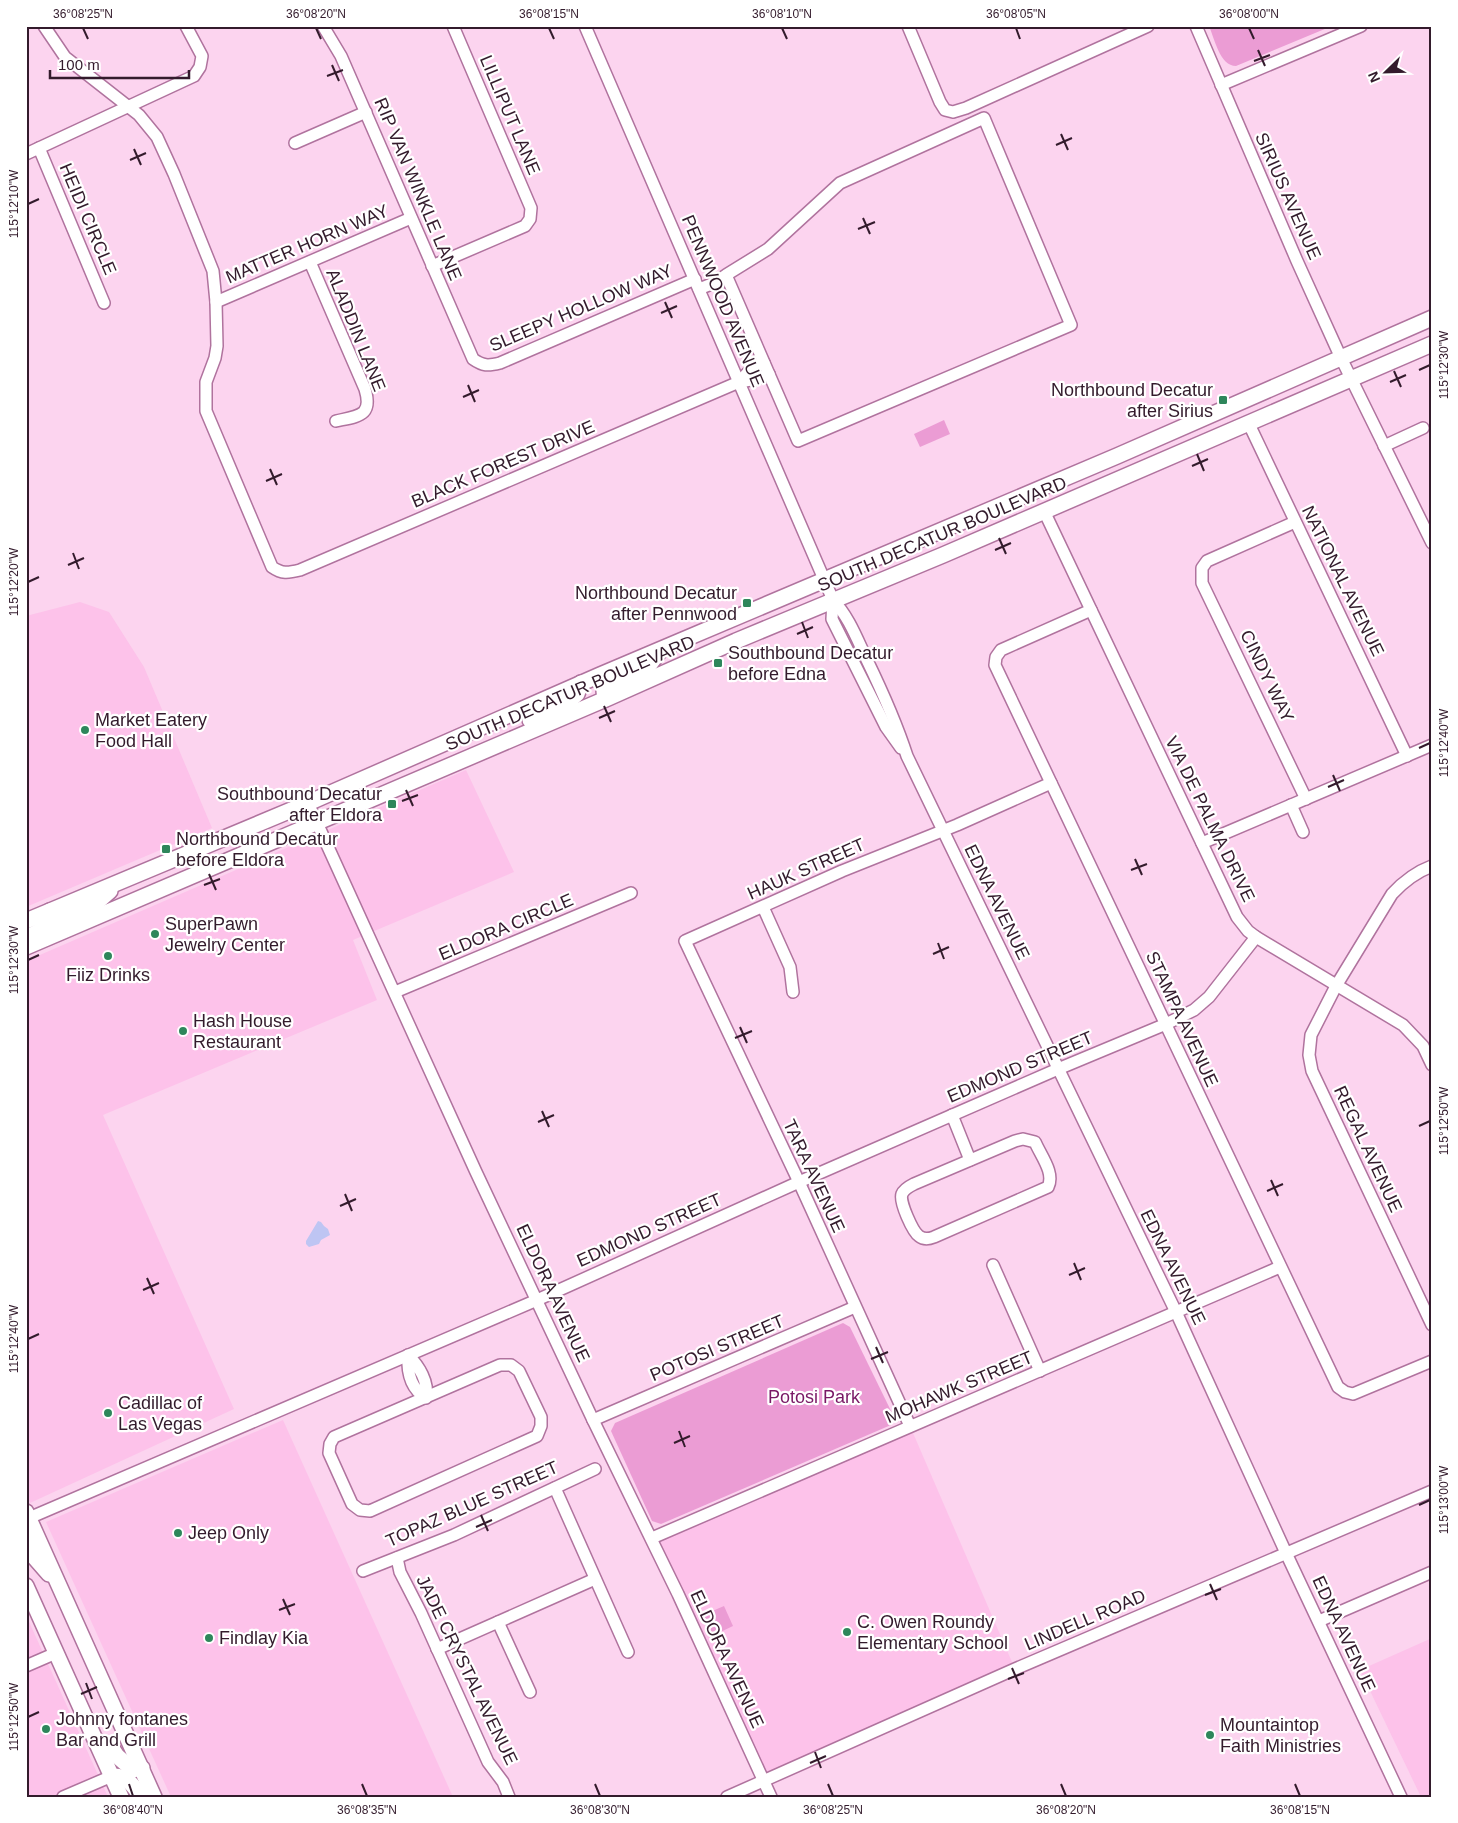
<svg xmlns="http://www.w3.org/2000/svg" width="1458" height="1823" font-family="Arial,sans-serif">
	<rect width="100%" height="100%" fill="#fcd4ef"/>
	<g fill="#fdc2ea">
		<polygon points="80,602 109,612 144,667 212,828 26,907 26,616"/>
		<polygon points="466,770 514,872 353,940 377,1000 103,1115 234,1409 30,1503 26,1494 26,961"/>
		<polygon points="283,1420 453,1797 171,1797 46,1522"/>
		<polygon points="910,1426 1015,1669 764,1781 652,1538"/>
		<polygon points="26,1615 108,1797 26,1797"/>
		<polygon points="1432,1638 1432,1797 1421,1797 1360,1670"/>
	</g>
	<g fill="#eb9cd4">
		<path d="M1209 26H1332L1236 66C1220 66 1215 40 1209 26Z"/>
		<polygon points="944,420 950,434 920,447 914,434"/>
		<polygon points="843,1323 850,1327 893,1415 891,1425 661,1524 652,1521 611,1431 615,1423"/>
		<polygon points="724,1606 733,1626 712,1636 703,1615"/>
	</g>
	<polygon fill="#bec5f3" points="318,1221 321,1222 324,1226 328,1229 330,1235 321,1240 319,1244 309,1247 306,1244 306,1241"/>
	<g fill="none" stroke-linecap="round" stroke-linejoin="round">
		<g stroke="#b0739e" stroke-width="14">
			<g id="minor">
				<path d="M44 26 65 57 139 115 157 137 174 174 213 271 216 302 217 346 215 358 206 382V411L272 567C282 574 288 573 300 570L739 382 757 379 769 374"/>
				<path d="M323 26 341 56 473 359C483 366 488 366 500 363L695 279"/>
				<path d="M585 26 833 600C849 617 857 639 867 660 882 691 896 722 907 756L1176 1312 1286 1553 1401 1797"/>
				<polyline points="908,26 940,102 945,110 953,112 966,108 1148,26"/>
				<polyline points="1196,26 1297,261 1341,358 1432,543"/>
				<polyline points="1221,85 1361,26"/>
				<polyline points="295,143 366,112"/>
				<polyline points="39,148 104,303"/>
				<polyline points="26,154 194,76 200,67 202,56 186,26"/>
				<path d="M310 262 365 389C373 416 359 416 336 421"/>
				<polyline points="432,266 525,226 530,219 531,208 453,26"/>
				<polyline points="699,289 714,283 726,275 798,441 1071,325 984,118 840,183 768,249 726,275"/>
				<polyline points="216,302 411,218"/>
				<polyline points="739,382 752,368 764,363"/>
				<polyline points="1248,422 1407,756"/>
				<polyline points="1384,446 1423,428"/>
				<polyline points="1044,511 1237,917 1248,931 1256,937 1403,1025 1423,1046 1432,1065"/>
				<polyline points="1295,522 1207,561 1202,568 1202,583 1306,799"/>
				<polyline points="833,600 832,619 886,727 901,748"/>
				<polyline points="1091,610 1001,650 996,657 995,665 1338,1387 1345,1392 1353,1394 1432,1361"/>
				<polyline points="308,803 476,1172 593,1420 678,1594 771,1797"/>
				<polyline points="1291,805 1303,832"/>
				<polyline points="1202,843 1432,745"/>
				<path d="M1432 866C1416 872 1404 881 1392 894L1336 986 1311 1035 1309 1055 1312 1071 1432 1325"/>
				<polyline points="763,907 790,967 793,992"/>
				<polyline points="395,992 631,893"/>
				<polyline points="952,1115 970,1160"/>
				<path d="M1023 1139 1035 1142C1041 1156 1055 1173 1048 1187L934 1237C929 1239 924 1240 919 1236 913 1232 899 1202 902 1194 904 1189 910 1186 914 1184L1015 1141Z"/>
				<polyline points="993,1265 1040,1371"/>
				<path d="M408 1355C419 1366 429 1382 426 1398 411 1389 407 1372 408 1355Z"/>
				<polygon points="500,1365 511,1365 519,1371 541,1417 541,1426 537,1436 370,1511 360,1510 352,1504 329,1453 330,1444 334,1437"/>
				<polyline points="593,1420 855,1307"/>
				<polyline points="910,1426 799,1182 685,941 842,871 957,825 1051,783"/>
				<polyline points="555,1488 628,1652"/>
				<polyline points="29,1518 537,1300 799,1182 1058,1069 1166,1024 1194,1010 1209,997 1256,937"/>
				<polyline points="652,1538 1280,1267"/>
				<polyline points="397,1558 400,1572 421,1613 488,1762 503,1782 509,1797"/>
				<polyline points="363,1571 454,1535 595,1469"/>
				<polyline points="1319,1621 1432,1572"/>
				<polyline points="498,1622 530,1692"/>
				<polyline points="437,1649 595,1579"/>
				<polyline points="26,1666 56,1653"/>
				<polyline points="63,1797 112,1776"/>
				<polyline points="727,1797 1015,1669 1432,1491"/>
			</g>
		</g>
		<g stroke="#b0739e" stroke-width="18">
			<g id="major">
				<polyline points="605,699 604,691 608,686 650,664 659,652"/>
				<polyline points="530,720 567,703 577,694 581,683"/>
				<polyline points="26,921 308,803 600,675 1117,456 1432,318"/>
				<polyline points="62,931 60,925 62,920 93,906 110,891"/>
				<path d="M28 937C40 930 52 927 50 911"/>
				<polyline points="26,947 608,698 736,641 943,555 1432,344"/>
				<polyline points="26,1512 154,1797"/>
				<polyline points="26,1542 35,1558 49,1574"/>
				<polyline points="26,1586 121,1797"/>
				<polyline points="96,1741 111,1747 117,1756 133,1770 142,1768"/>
				<path d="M112 1776C127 1775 133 1785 141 1797"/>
			</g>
		</g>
		<use href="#minor" stroke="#fff" stroke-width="11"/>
		<use href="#major" stroke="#fff" stroke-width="15"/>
	</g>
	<path fill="none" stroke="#331b2c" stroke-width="2" d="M83 28 88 39M316 28 321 39M549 28 554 39M782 28 787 39M1016 28 1020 39M1249 28 1254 39M1258 50 1265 66M1254 61 1270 55M332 65 339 81M327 76 343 70M1061 134 1068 150M1056 145 1072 138M134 149 141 165M130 160 146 153M28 204 39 199M863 218 870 234M858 229 875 222M665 302 672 318M661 313 677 306M1419 370 1430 365M1394 371 1401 387M1390 382 1406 375M468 385 475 402M463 397 479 390M1197 454 1204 471M1192 466 1208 459M270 469 277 485M266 481 282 474M999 538 1006 554M995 550 1011 543M73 553 79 569M68 565 84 558M28 582 39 577M802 622 808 638M797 634 813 627M604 706 611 722M599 718 615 711M1419 748 1430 743M1333 775 1340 791M1328 787 1344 780M406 790 413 806M402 801 418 795M1135 859 1142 875M1131 870 1147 864M209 874 216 890M204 885 220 879M938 943 944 959M933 954 949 947M28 960 39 955M740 1027 747 1043M735 1038 752 1031M542 1111 549 1127M538 1122 554 1115M1419 1126 1430 1121M1271 1180 1278 1196M1267 1191 1283 1184M345 1194 352 1211M340 1206 356 1199M1074 1263 1081 1280M1069 1275 1085 1268M147 1278 154 1294M143 1290 159 1283M28 1339 39 1334M876 1347 883 1363M871 1359 888 1352M679 1431 685 1447M674 1443 690 1436M1419 1505 1430 1500M481 1515 488 1531M476 1527 492 1520M1210 1584 1217 1600M1205 1595 1221 1589M283 1599 290 1615M279 1610 295 1604M1012 1668 1019 1684M1008 1679 1024 1673M86 1683 92 1699M81 1694 97 1687M28 1717 39 1712M815 1752 821 1768M810 1763 826 1756M129 1784 133 1796M362 1784 367 1796M595 1784 600 1796M828 1784 833 1796M1061 1784 1066 1796M1295 1784 1300 1796"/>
	<g fill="#2e865b" stroke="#fff" stroke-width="2">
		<rect x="1218" y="395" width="10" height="10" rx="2.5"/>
		<rect x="742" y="598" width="10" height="10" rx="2.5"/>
		<rect x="713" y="658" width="10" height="10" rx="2.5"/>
		<circle cx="85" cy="730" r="5"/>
		<rect x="387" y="799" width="10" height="10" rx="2.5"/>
		<rect x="161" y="844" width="10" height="10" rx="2.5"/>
		<circle cx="155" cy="934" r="5"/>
		<circle cx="108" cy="956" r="5"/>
		<circle cx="183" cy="1031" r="5"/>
		<circle cx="108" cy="1413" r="5"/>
		<circle cx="178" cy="1533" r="5"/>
		<circle cx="847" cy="1632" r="5"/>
		<circle cx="209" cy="1638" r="5"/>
		<circle cx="46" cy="1729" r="5"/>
		<circle cx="1210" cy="1735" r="5"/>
	</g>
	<g text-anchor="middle" stroke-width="4.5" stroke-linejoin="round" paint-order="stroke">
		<g font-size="18" fill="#331b2c" stroke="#fff">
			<text transform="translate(510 115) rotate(67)" y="6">LILLIPUT LANE</text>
			<text transform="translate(418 189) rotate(67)" y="6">RIP VAN WINKLE LANE</text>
			<text transform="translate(1288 196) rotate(66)" y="6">SIRIUS AVENUE</text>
			<text transform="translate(88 219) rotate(67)" y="6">HEIDI CIRCLE</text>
			<text transform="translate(307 244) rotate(-23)" y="6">MATTER HORN WAY</text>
			<text transform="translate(723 301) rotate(67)" y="6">PENNWOOD AVENUE</text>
			<text transform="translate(581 308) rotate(-23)" y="6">SLEEPY HOLLOW WAY</text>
			<text transform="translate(356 330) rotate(68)" y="6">ALADDIN LANE</text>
			<text transform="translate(503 464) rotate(-23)" y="6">BLACK FOREST DRIVE</text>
			<text transform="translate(942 534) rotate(-23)" y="6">SOUTH DECATUR BOULEVARD</text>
			<text transform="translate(1343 581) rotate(64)" y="6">NATIONAL AVENUE</text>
			<text transform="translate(1267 676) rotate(64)" y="6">CINDY WAY</text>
			<text transform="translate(570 693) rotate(-23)" y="6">SOUTH DECATUR BOULEVARD</text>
			<text transform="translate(1210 819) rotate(64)" y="6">VIA DE PALMA DRIVE</text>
			<text transform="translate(806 869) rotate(-24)" y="6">HAUK STREET</text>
			<text transform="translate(997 902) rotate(64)" y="6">EDNA AVENUE</text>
			<text transform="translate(506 927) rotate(-23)" y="6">ELDORA CIRCLE</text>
			<text transform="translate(1182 1019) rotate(65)" y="6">STAMPA AVENUE</text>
			<text transform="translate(1020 1067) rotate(-23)" y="6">EDMOND STREET</text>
			<text transform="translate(1368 1149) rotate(65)" y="6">REGAL AVENUE</text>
			<text transform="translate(814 1176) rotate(65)" y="6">TARA AVENUE</text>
			<text transform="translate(649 1230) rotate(-24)" y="6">EDMOND STREET</text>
			<text transform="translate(1173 1267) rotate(64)" y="6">EDNA AVENUE</text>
			<text transform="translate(553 1293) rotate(65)" y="6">ELDORA AVENUE</text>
			<text transform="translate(717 1348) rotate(-23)" y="6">POTOSI STREET</text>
			<text transform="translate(959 1387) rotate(-23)" y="6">MOHAWK STREET</text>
			<text transform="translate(472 1504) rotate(-24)" y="6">TOPAZ BLUE STREET</text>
			<text transform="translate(1085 1620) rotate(-23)" y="6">LINDELL ROAD</text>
			<text transform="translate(1344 1634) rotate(65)" y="6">EDNA AVENUE</text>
			<text transform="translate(727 1659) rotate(65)" y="6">ELDORA AVENUE</text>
			<text transform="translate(467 1670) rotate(64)" y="6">JADE CRYSTAL AVENUE</text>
		</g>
		<g font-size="18" fill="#331b2c" stroke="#fff" text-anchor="start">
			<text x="1213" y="396" text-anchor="end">Northbound Decatur<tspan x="1213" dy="21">after Sirius</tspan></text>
			<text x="737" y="599" text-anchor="end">Northbound Decatur<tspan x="737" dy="21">after Pennwood</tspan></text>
			<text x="728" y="659">Southbound Decatur<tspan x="728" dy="21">before Edna</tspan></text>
			<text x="95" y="726">Market Eatery<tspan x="95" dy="21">Food Hall</tspan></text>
			<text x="382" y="800" text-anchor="end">Southbound Decatur<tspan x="382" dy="21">after Eldora</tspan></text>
			<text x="176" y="845">Northbound Decatur<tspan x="176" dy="21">before Eldora</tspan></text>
			<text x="165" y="930">SuperPawn<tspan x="165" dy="21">Jewelry Center</tspan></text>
			<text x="108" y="981" text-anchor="middle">Fiiz Drinks</text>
			<text x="193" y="1027">Hash House<tspan x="193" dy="21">Restaurant</tspan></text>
			<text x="118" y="1409">Cadillac of<tspan x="118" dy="21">Las Vegas</tspan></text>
			<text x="188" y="1539">Jeep Only</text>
			<text x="857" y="1628">C. Owen Roundy<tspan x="857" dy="21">Elementary School</tspan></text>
			<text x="219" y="1644">Findlay Kia</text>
			<text x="56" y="1725">Johnny fontanes<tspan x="56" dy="21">Bar and Grill</tspan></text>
			<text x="1220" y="1731">Mountaintop<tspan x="1220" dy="21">Faith Ministries</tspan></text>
		</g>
		<g font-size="18" fill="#791865" stroke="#fff">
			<text x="814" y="1403">Potosi Park</text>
		</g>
	</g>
	<rect width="1458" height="1823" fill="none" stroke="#ffffff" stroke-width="55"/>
	<g transform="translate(1386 72) rotate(247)" stroke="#ffffff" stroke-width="4" paint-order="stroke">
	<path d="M0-4L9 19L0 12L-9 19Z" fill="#331b2c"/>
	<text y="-8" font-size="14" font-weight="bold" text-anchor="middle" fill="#331b2c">N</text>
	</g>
	<path d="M50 70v8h139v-8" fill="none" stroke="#331b2c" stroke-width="2.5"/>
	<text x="58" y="70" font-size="15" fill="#331b2c" stroke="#ffffff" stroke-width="4" paint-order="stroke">100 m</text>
	<rect x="28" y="28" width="1402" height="1768" fill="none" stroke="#331b2c" stroke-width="2"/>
	<g font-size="12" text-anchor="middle" fill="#331b2c">
		<text x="83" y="18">36°08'25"N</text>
		<text x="316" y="18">36°08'20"N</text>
		<text x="549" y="18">36°08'15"N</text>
		<text x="782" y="18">36°08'10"N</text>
		<text x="1016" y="18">36°08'05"N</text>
		<text x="1249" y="18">36°08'00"N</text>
		<text transform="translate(14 204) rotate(-90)" y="4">115°12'10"W</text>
		<text transform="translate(1444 365) rotate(-90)" y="4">115°12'30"W</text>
		<text transform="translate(14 582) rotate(-90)" y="4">115°12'20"W</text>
		<text transform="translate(1444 743) rotate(-90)" y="4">115°12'40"W</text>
		<text transform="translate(14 960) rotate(-90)" y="4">115°12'30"W</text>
		<text transform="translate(1444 1121) rotate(-90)" y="4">115°12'50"W</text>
		<text transform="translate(14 1339) rotate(-90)" y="4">115°12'40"W</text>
		<text transform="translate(1444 1500) rotate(-90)" y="4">115°13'00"W</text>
		<text transform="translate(14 1717) rotate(-90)" y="4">115°12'50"W</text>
		<text x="133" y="1814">36°08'40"N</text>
		<text x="367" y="1814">36°08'35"N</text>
		<text x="600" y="1814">36°08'30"N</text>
		<text x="833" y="1814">36°08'25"N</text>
		<text x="1066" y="1814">36°08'20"N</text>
		<text x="1300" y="1814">36°08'15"N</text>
	</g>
</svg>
